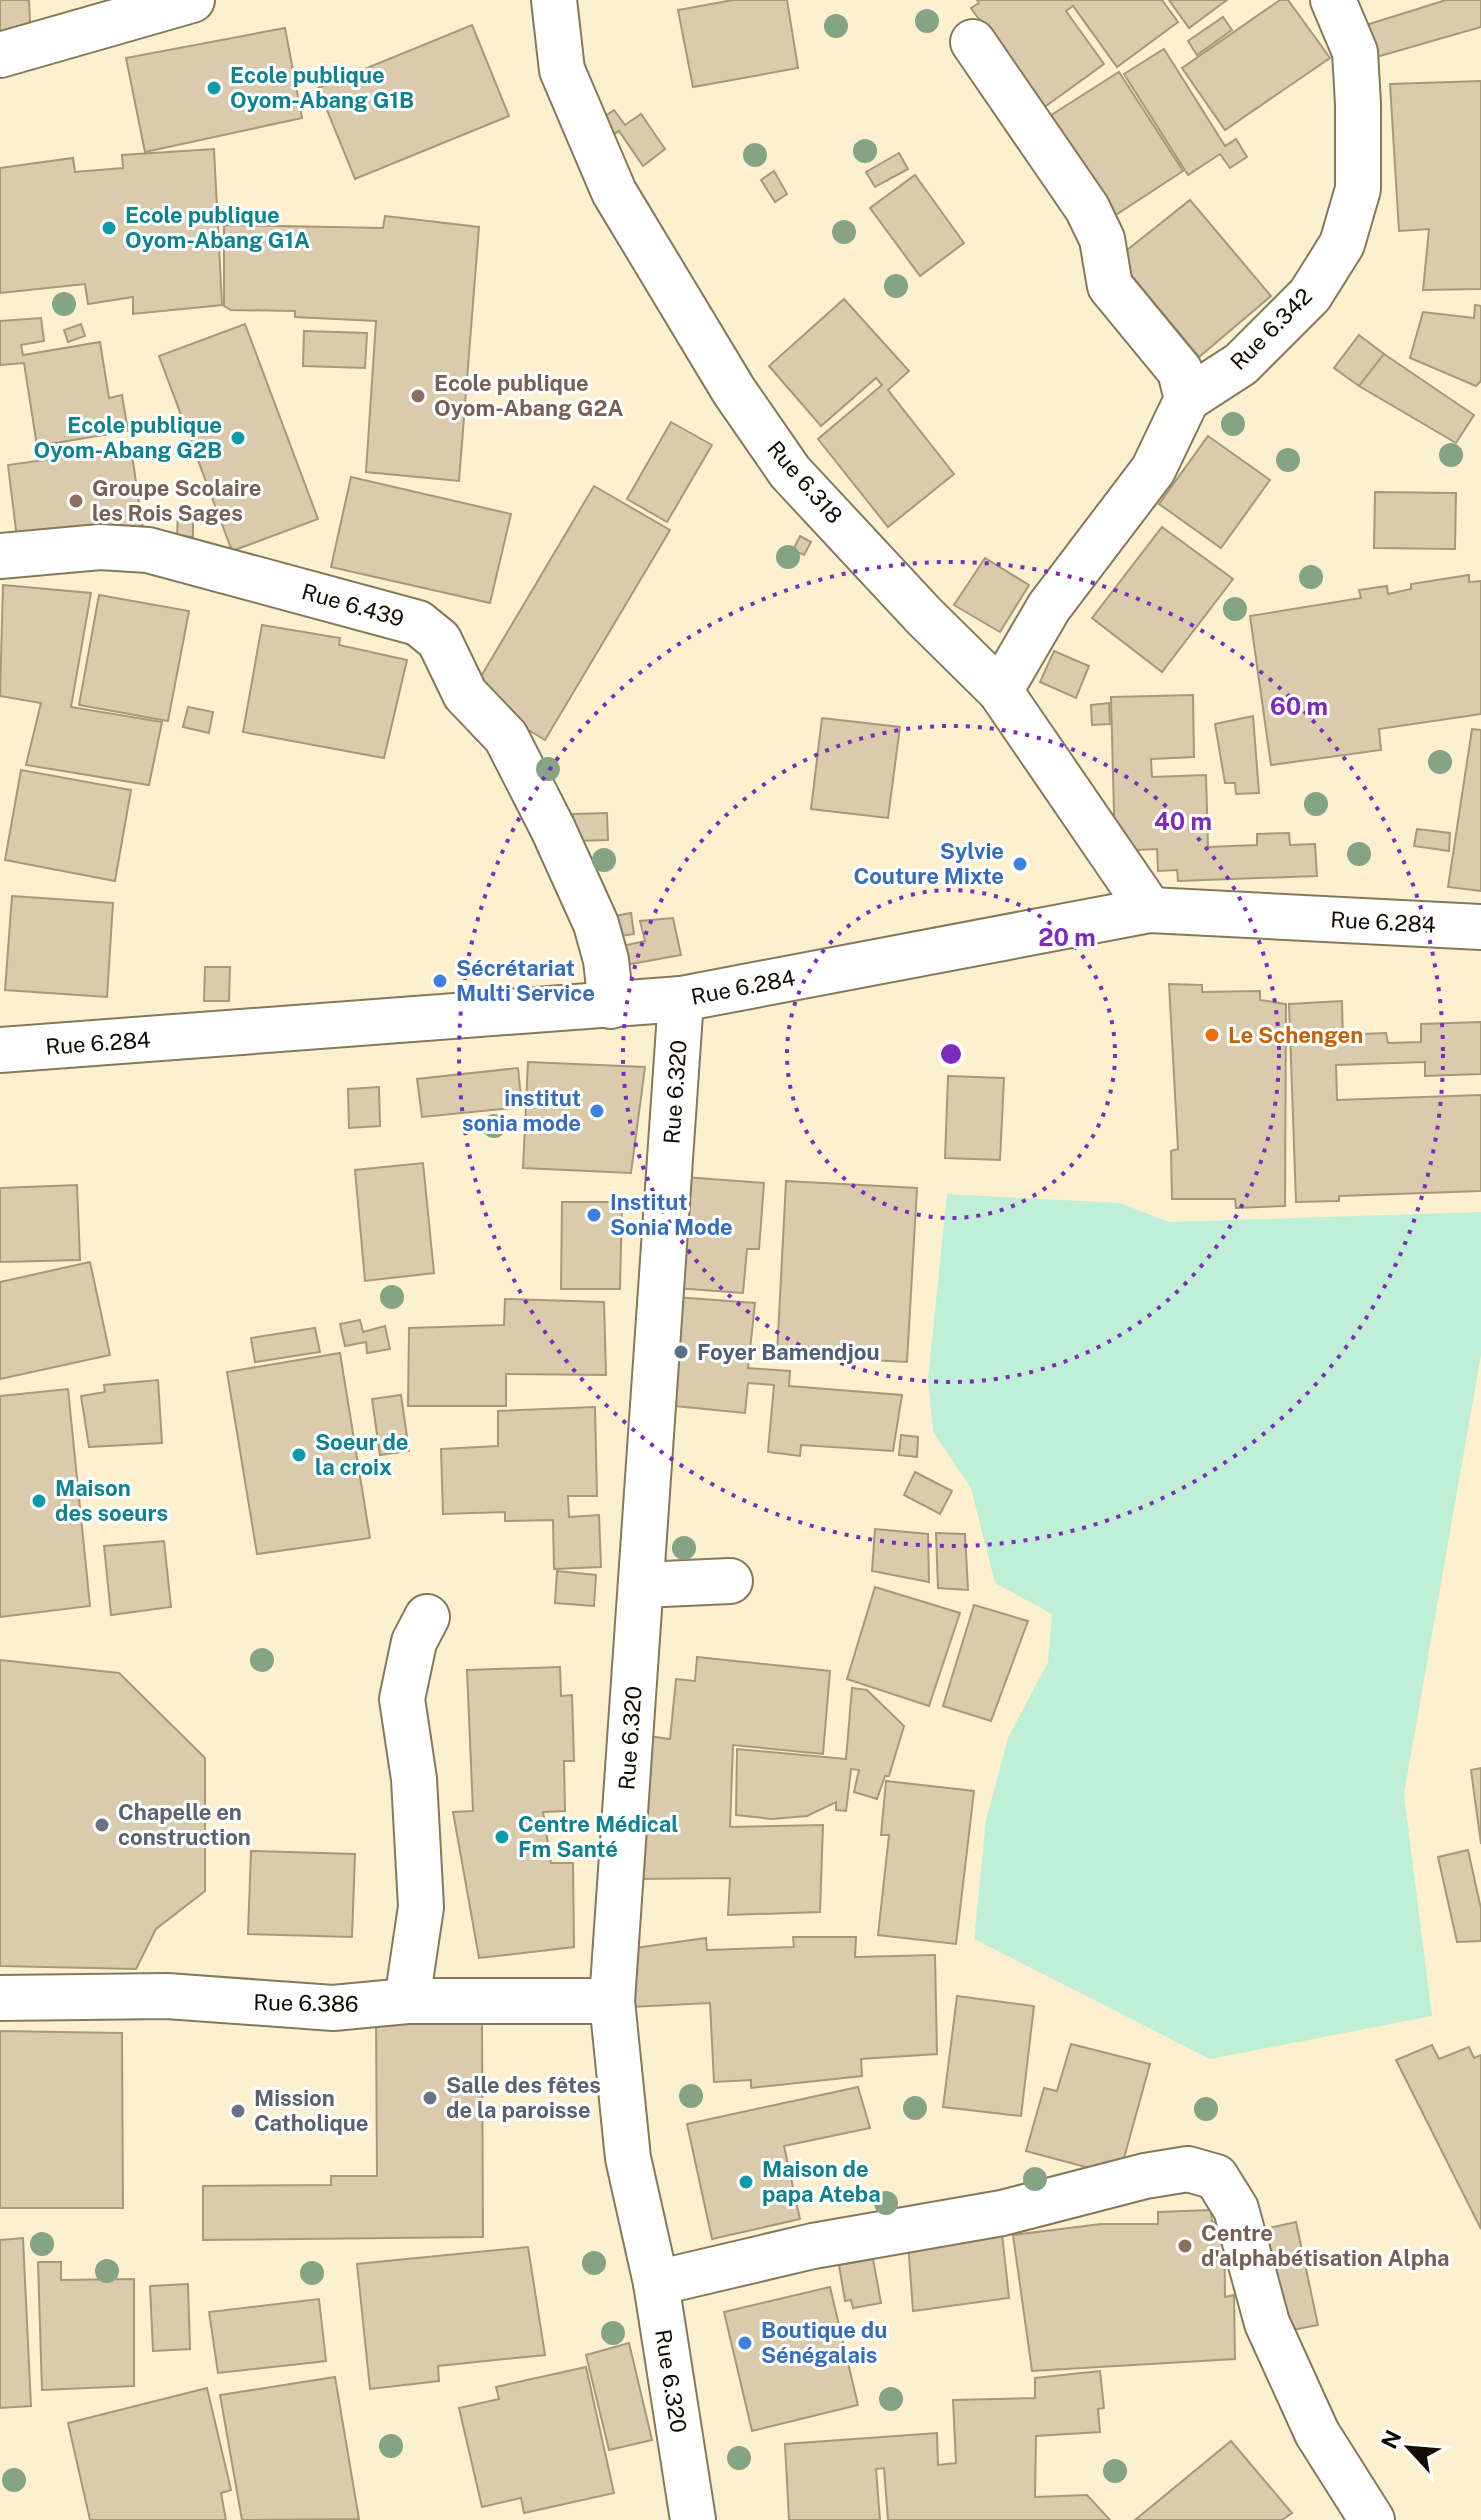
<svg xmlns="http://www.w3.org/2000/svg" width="1481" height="2520" font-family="'Public Sans',sans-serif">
	<rect width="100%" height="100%" fill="#fdf0cf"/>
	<polygon fill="#bfefd7" points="947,1194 1120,1203 1169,1222 1481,1212 1481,1355 1404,1794 1432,2016 1210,2059 974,1939 986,1820 1008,1738 1048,1662 1052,1614 995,1583 971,1488 933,1432 928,1379"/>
	<g fill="#d9cbac" stroke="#a6997b" stroke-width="2">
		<polygon points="0,0 29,0 31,43 0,45"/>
		<polygon points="733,0 787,0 798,68 693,87 678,10"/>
		<polygon points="977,0 1162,0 1178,22 1117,67 1073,6 1066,11 1104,64 1043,108 971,8 979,3"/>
		<polygon points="1169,0 1227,0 1189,28"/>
		<polygon points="1280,0 1288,0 1330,58 1225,130 1182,68"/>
		<polygon points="1446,0 1481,0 1481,27 1373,58 1363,26"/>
		<polygon points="1223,17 1232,30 1197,55 1188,41"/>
		<polygon points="472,25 509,116 355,179 318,88"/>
		<polygon points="285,28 302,118 145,152 126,58"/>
		<polygon points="1164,49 1225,146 1236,139 1247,157 1230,168 1220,154 1188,175 1124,74"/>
		<polygon points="1119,72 1183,171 1111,218 1045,119"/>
		<polygon points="1481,81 1481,289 1423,290 1429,229 1399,231 1390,84"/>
		<polygon points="614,110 625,125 641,114 665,149 643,166 619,131 610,137 599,120"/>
		<polygon points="214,149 222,305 133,314 133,297 88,304 85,284 0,293 0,168 73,158 75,172 123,168 122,155"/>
		<polygon points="899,153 908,169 875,187 866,172"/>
		<polygon points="774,171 787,194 775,202 761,180"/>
		<polygon points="915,175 964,243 920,276 870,208"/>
		<polygon points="1190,200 1271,296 1199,357 1117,258"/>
		<polygon points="385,216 479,227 459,481 366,472 376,321 295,317 295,311 231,310 224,306 224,225 383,228"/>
		<polygon points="844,299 909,371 888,390 954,474 888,527 818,439 882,385 876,378 821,426 769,366"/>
		<polygon points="1475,305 1481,306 1481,381 1476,386 1410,358 1423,312 1474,318"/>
		<polygon points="41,318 44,341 21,345 23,355 100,342 109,398 122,395 128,431 37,446 24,363 0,365 0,321"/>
		<polygon points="81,324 85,336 68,342 64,330"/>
		<polygon points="245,324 318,519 232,551 159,356"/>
		<polygon points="304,331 367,333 365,368 303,366"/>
		<polygon points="1359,335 1384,354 1359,386 1334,368"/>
		<polygon points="1384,354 1474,415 1456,443 1359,386"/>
		<polygon points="671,422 712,445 667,522 627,499"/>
		<polygon points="1208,436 1270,480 1221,548 1159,504"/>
		<polygon points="131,448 144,536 19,554 8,465"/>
		<polygon points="351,477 511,514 490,603 331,567"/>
		<polygon points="594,486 670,530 545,740 470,695"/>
		<polygon points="1375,492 1456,493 1455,549 1374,548"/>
		<polygon points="178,512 193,512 193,537 177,536"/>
		<polygon points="1162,527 1233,579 1162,672 1092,618"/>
		<polygon points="800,536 811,542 804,555 793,550"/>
		<polygon points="985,558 1029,585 1000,632 954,605"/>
		<polygon points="1469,575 1469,582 1481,581 1481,714 1379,729 1381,750 1271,765 1250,616 1361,598 1359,590 1387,586 1388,594 1411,589 1411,584"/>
		<polygon points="3,585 91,593 71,707 162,722 149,785 26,765 41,703 0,696"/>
		<polygon points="99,595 189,611 168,721 79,705"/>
		<polygon points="262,625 340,638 339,645 407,660 384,758 243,732"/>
		<polygon points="1054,651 1089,666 1076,698 1040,682"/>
		<polygon points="1193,695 1194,757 1151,759 1152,777 1206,775 1208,847 1257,845 1257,834 1289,833 1290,845 1315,844 1317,876 1178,881 1177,870 1158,871 1157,849 1115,851 1111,697"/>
		<polygon points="1109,703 1110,724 1092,725 1091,705"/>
		<polygon points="188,707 213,712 209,733 183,727"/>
		<polygon points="1253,716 1259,793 1236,794 1235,783 1225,783 1215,724"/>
		<polygon points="822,718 900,727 888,818 811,809"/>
		<polygon points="1472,729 1481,730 1481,891 1448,887"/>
		<polygon points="21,770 131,790 115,881 5,860"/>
		<polygon points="607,813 608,840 574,841 573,814"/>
		<polygon points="1417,829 1450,833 1449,851 1414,846"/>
		<polygon points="12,896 113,903 107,997 5,990"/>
		<polygon points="631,913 634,934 606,938 603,918"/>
		<polygon points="673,918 681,955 625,965 622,946 645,941 640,921"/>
		<polygon points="205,967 230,967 229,1001 204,1001"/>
		<polygon points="1169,984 1202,985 1202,992 1260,991 1260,1000 1286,1004 1285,1206 1236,1208 1235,1199 1172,1199 1171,1151 1178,1149"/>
		<polygon points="1342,1001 1343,1041 1358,1041 1359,1034 1386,1033 1388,1043 1421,1042 1421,1024 1481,1022 1481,1074 1425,1076 1425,1062 1336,1065 1337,1100 1481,1095 1481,1191 1339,1196 1339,1201 1296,1202 1289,1004"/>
		<polygon points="528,1062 645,1067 631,1173 523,1168"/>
		<polygon points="518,1068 522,1107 422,1117 417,1079"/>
		<polygon points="948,1076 1004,1078 1000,1160 945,1158"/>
		<polygon points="379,1087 380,1126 349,1128 348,1089"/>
		<polygon points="423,1163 434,1273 365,1281 355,1170"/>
		<polygon points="685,1177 764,1183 759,1249 747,1249 743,1293 676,1288"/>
		<polygon points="786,1181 917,1188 907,1362 777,1355"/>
		<polygon points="77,1185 80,1260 0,1262 0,1188"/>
		<polygon points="562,1202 622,1202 620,1289 561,1289"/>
		<polygon points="90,1262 110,1355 0,1379 0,1282"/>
		<polygon points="675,1297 755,1303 748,1368 790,1371 789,1386 902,1395 893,1451 801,1445 800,1456 768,1452 774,1385 748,1383 745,1413 665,1405"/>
		<polygon points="505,1299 604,1302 606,1375 506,1374 506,1406 408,1406 409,1328 504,1325"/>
		<polygon points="360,1320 363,1332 385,1326 390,1349 367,1353 366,1342 345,1346 340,1324"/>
		<polygon points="315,1328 320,1352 255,1362 251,1338"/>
		<polygon points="340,1353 370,1538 257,1554 227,1372"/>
		<polygon points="158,1380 162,1443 89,1447 81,1396 105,1392 104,1385"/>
		<polygon points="68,1389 90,1606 0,1617 0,1396"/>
		<polygon points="401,1395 409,1451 380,1455 372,1399"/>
		<polygon points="595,1407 597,1496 568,1496 569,1517 599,1515 601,1567 554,1569 553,1520 505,1521 505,1512 443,1514 441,1449 498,1446 498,1411"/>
		<polygon points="901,1435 918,1437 917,1457 899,1455"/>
		<polygon points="915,1472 952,1491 940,1514 904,1495"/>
		<polygon points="875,1529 928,1534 929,1582 872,1571"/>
		<polygon points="936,1533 965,1534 968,1590 938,1588"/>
		<polygon points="164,1541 171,1607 111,1615 104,1546"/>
		<polygon points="557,1571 596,1575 594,1606 555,1603"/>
		<polygon points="875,1587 960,1613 929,1706 847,1679"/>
		<polygon points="974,1605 1028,1621 991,1721 943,1706"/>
		<polygon points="697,1657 830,1671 823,1754 733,1745 730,1827 823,1825 820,1912 728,1915 730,1878 636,1879 648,1736 670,1739 676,1679 695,1681"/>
		<polygon points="0,1660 119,1673 205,1758 205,1891 156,1929 136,1969 0,1966"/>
		<polygon points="560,1667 561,1696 572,1695 574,1761 564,1761 565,1811 543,1812 551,1863 573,1863 574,1947 479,1958 453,1812 473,1811 467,1670"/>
		<polygon points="852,1688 867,1690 904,1726 889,1776 885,1776 877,1799 854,1792 859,1770 851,1769 846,1811 836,1810 836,1802 807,1816 772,1819 736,1815 737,1749 846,1759"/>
		<polygon points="1481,1768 1481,1844 1471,1770"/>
		<polygon points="886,1781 974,1791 956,1944 878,1935 889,1835 881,1835"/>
		<polygon points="1468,1850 1481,1909 1481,1941 1457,1942 1438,1857"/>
		<polygon points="251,1851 355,1854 352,1937 248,1934"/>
		<polygon points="793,1937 856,1937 855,1957 935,1955 937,2054 861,2059 862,2076 751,2088 751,2080 714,2082 710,2003 631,2007 627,1949 706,1938 707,1950 794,1947"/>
		<polygon points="957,1996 1034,2006 1021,2116 943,2107"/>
		<polygon points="482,2019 483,2237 203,2240 203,2186 331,2185 331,2176 377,2176 376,2021"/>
		<polygon points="0,2031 122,2033 123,2208 0,2208"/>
		<polygon points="1071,2044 1150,2064 1119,2176 1026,2151 1044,2088 1057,2091"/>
		<polygon points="1432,2045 1439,2059 1469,2047 1474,2058 1481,2055 1481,2229 1396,2060"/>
		<polygon points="858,2087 870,2128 784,2146 800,2219 712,2239 687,2124"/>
		<polygon points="1211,2210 1212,2222 1224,2221 1225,2297 1234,2295 1235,2359 1032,2371 1013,2235 1101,2224 1158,2224 1158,2212"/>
		<polygon points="1296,2222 1318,2325 1277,2333 1256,2231"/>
		<polygon points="1002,2234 1009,2298 913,2311 908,2242"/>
		<polygon points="23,2238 31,2406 0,2408 0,2240"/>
		<polygon points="528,2247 545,2355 438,2366 439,2381 370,2389 357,2264"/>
		<polygon points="873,2259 881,2303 853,2308 851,2300 845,2301 839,2265"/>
		<polygon points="38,2262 61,2262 61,2280 134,2279 134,2386 42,2390"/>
		<polygon points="188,2284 190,2349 153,2351 150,2286"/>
		<polygon points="830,2287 858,2405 752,2431 724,2312"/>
		<polygon points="319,2299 326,2361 218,2373 209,2312"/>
		<polygon points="629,2343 652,2440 609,2450 586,2355"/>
		<polygon points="586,2367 614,2493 524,2513 521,2498 482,2507 459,2408 499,2399 496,2387"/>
		<polygon points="1100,2371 1104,2408 1098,2409 1100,2432 1036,2436 1035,2497 1087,2495 1110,2520 888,2520 884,2468 876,2469 880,2520 789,2520 785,2444 937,2433 938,2465 956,2463 953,2400 1035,2398 1035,2378"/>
		<polygon points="335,2377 359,2519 242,2520 220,2395"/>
		<polygon points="207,2388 231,2490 221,2493 226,2520 90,2520 68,2423"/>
		<polygon points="1231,2441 1292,2513 1282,2520 1135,2520"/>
	</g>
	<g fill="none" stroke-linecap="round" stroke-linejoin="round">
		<g stroke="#85795c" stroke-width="48">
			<g id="minor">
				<polyline points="554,0 562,70 614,192 734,391 790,472 924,616 1000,691 1150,910"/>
				<polyline points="973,42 1087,208 1102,239 1110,286 1180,371 1187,399"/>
				<polyline points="0,55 192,0"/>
				<polyline points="0,556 100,547 148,550 418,623 439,640 465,694 506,737 553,829 596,924 606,960 611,1006"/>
				<polyline points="1000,691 1049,607 1153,470 1187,399 1241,364 1310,295 1342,244 1358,189 1358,104 1355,52 1333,0"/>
				<polyline points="681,999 612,2001 628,2158 656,2283 693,2520"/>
				<polyline points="0,1050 681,999 1150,910 1481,927"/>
				<polyline points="641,1585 730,1581"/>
				<polyline points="0,1998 167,1996 333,2008 407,2001 612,2001"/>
				<polyline points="407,2001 421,1907 414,1779 402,1699 414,1642 427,1617"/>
				<polyline points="656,2283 813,2246 1002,2213 1145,2176 1188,2169 1216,2177 1236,2209 1267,2323 1317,2433 1372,2520"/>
			</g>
		</g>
		<use href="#minor" stroke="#fff" stroke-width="44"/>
	</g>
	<g fill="#85a385">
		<circle cx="927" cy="21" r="12"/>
		<circle cx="836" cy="26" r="12"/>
		<circle cx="865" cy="151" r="12"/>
		<circle cx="755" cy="155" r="12"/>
		<circle cx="844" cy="232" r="12"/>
		<circle cx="896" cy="286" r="12"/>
		<circle cx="64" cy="304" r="12"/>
		<circle cx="1233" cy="424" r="12"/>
		<circle cx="1451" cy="455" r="12"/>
		<circle cx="1288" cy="460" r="12"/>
		<circle cx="788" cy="557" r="12"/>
		<circle cx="1311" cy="577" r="12"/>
		<circle cx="1235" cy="609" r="12"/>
		<circle cx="1440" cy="762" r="12"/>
		<circle cx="548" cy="769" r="12"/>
		<circle cx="1316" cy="804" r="12"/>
		<circle cx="1359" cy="854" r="12"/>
		<circle cx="604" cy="860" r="12"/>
		<circle cx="494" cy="1126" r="12"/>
		<circle cx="392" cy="1297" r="12"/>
		<circle cx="684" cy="1548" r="12"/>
		<circle cx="262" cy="1660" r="12"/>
		<circle cx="691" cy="2096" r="12"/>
		<circle cx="915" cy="2108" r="12"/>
		<circle cx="1206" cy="2109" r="12"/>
		<circle cx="1035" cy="2179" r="12"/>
		<circle cx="886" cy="2203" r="12"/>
		<circle cx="42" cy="2244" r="12"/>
		<circle cx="594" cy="2263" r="12"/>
		<circle cx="107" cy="2271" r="12"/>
		<circle cx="312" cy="2273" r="12"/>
		<circle cx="613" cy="2333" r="12"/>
		<circle cx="891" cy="2399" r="12"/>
		<circle cx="391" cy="2446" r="12"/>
		<circle cx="739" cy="2458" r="12"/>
		<circle cx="1115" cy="2471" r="12"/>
		<circle cx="14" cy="2480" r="12"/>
	</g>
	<g fill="none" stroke="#7b2cbf" stroke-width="4" stroke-dasharray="4 8">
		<circle cx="951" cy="1054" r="164"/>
		<circle cx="951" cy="1054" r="328"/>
		<circle cx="951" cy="1054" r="492"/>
	</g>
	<g fill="#0f9aa8" stroke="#fff" stroke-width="3">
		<circle cx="214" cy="88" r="8"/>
		<circle cx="109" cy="228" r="8"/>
		<circle cx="238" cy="438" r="8"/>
		<circle cx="299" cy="1455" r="8"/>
		<circle cx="39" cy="1501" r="8"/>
		<circle cx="502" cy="1837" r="8"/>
		<circle cx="746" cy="2182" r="8"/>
	</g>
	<g fill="#8d6e63" stroke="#fff" stroke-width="3">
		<circle cx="418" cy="396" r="8"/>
		<circle cx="76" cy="501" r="8"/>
		<circle cx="1185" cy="2246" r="8"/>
	</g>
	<g fill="#3f7fe0" stroke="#fff" stroke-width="3">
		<circle cx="1020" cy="864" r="8"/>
		<circle cx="440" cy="981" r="8"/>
		<circle cx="597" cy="1111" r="8"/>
		<circle cx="594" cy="1215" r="8"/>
		<circle cx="745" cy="2343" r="8"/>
	</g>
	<circle fill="#e8710a" stroke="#fff" stroke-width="3" cx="1212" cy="1035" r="8"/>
	<circle fill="#5c6f8a" stroke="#fff" stroke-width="3" cx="681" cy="1352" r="8"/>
	<g fill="#6b7280" stroke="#fff" stroke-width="3">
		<circle cx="102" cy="1825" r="8"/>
		<circle cx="430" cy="2098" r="8"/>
		<circle cx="238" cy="2111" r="8"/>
	</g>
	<g text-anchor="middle" stroke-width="6" stroke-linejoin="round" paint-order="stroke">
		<g font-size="22" font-weight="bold" fill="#0d838f" stroke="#fff" text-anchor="start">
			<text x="230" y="83">Ecole publique<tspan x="230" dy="25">Oyom-Abang G1B</tspan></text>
			<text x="125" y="223">Ecole publique<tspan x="125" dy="25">Oyom-Abang G1A</tspan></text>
			<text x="222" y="433" text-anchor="end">Ecole publique<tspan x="222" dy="25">Oyom-Abang G2B</tspan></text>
			<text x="315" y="1450">Soeur de<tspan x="315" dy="25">la croix</tspan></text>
			<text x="55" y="1496">Maison<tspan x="55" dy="25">des soeurs</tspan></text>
			<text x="518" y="1832">Centre Médical<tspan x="518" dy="25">Fm Santé</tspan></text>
			<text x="762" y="2177">Maison de<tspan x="762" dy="25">papa Ateba</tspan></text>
		</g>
		<g font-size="22" fill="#100b03" stroke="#fff">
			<text transform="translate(1271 329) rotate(-45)" y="8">Rue 6.342</text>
			<text transform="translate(805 482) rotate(49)" y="8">Rue 6.318</text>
			<text transform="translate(353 605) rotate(16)" y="8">Rue 6.439</text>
			<text transform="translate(1383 922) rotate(3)" y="8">Rue 6.284</text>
			<text transform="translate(743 987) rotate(-11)" y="8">Rue 6.284</text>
			<text transform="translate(98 1043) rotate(-4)" y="8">Rue 6.284</text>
			<text transform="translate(675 1092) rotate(-86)" y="8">Rue 6.320</text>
			<text transform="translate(630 1738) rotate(-86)" y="8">Rue 6.320</text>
			<text transform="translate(306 2003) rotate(1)" y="8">Rue 6.386</text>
			<text transform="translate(671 2381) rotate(81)" y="8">Rue 6.320</text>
		</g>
		<g font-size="22" font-weight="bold" fill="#785e54" stroke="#fff" text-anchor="start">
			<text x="434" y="391">Ecole publique<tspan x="434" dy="25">Oyom-Abang G2A</tspan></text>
			<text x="92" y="496">Groupe Scolaire<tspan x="92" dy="25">les Rois Sages</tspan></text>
			<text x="1201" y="2241">Centre<tspan x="1201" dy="25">d'alphabétisation Alpha</tspan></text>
		</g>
		<g font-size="22" font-weight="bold" fill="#366cbe" stroke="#fff" text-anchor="start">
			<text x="1004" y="859" text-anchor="end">Sylvie<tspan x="1004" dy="25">Couture Mixte</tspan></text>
			<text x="456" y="976">Sécrétariat<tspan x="456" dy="25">Multi Service</tspan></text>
			<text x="581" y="1106" text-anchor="end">institut<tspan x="581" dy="25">sonia mode</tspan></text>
			<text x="610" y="1210">Institut<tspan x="610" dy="25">Sonia Mode</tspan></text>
			<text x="761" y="2338">Boutique du<tspan x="761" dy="25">Sénégalais</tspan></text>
		</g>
		<g font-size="22" font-weight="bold" fill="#c56008" stroke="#fff" text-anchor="start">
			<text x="1228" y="1043">Le Schengen</text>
		</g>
		<g font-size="22" font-weight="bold" fill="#4e5e75" stroke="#fff" text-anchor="start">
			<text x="697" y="1360">Foyer Bamendjou</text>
		</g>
		<g font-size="22" font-weight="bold" fill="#5b616d" stroke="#fff" text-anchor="start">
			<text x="118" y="1820">Chapelle en<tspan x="118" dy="25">construction</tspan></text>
			<text x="446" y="2093">Salle des fêtes<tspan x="446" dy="25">de la paroisse</tspan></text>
			<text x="254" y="2106">Mission<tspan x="254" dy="25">Catholique</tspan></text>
		</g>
	</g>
	<circle cx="951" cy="1054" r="12" fill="#7b2cbf" stroke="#fff" stroke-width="4"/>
	<g font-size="24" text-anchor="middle" font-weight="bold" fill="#7b2cbf" stroke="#fff" stroke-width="6" stroke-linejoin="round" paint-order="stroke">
		<text x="1299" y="715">60 m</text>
		<text x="1183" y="830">40 m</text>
		<text x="1067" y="946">20 m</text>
	</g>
	<g transform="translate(1409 2448) rotate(296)" stroke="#ffffff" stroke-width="6" paint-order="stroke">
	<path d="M0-6L14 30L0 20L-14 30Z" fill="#100b03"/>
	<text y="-12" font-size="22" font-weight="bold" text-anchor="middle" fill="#100b03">N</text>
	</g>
</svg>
